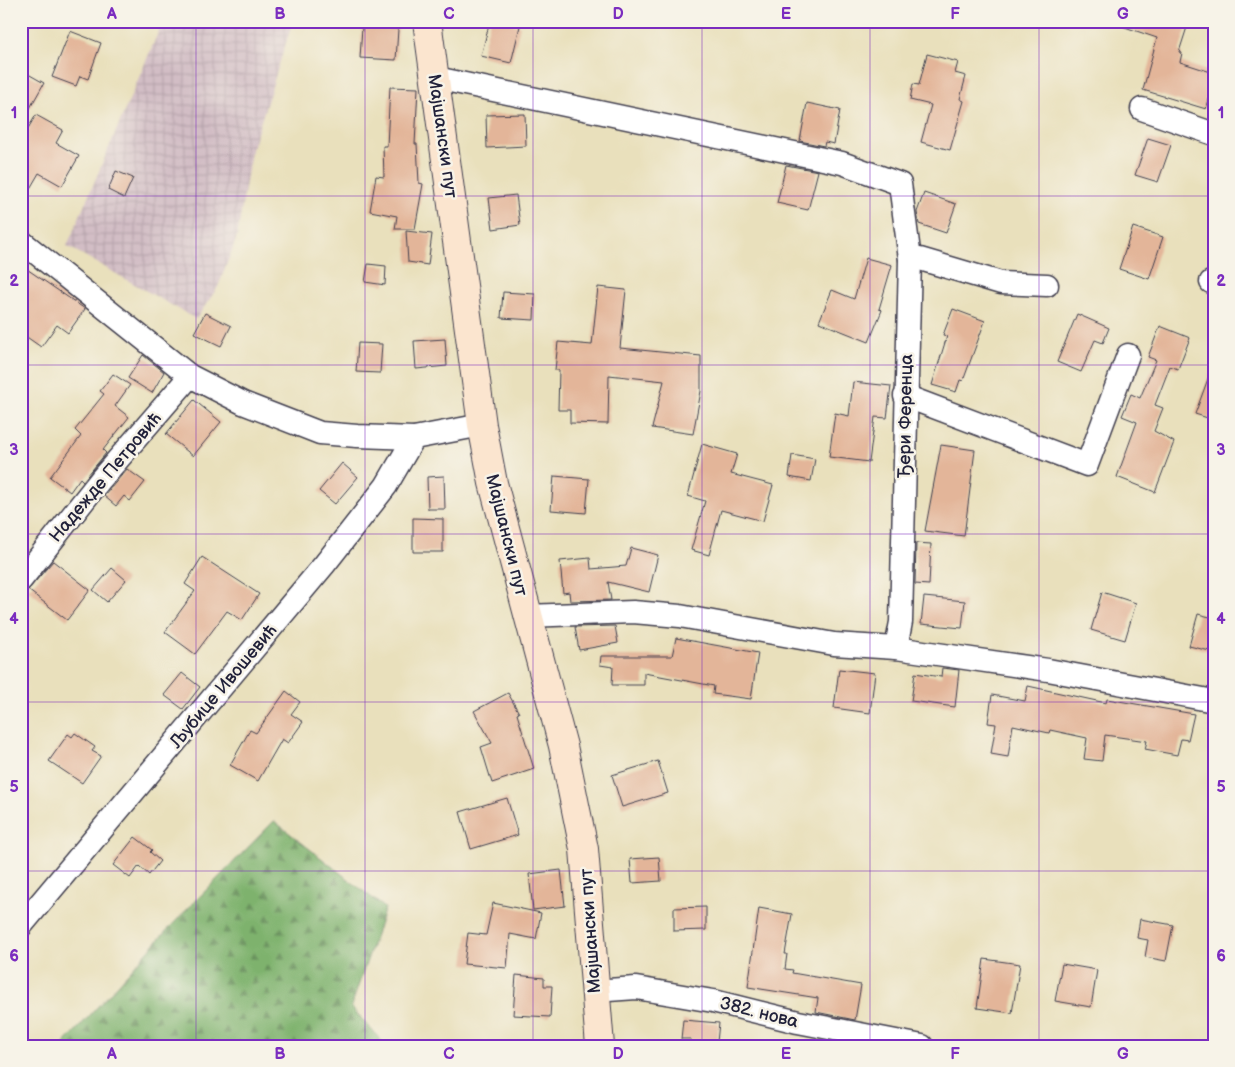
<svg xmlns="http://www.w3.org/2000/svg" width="1235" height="1067" font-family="'Balsamiq Sans',sans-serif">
	<defs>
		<pattern id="industrial-grid" width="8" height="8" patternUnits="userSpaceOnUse" patternTransform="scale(1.25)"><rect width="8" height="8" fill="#d2bdc5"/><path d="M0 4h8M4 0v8" fill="none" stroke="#b4a2aa"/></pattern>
		<pattern id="forest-firs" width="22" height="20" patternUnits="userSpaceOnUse" patternTransform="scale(1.25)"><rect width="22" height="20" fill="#7eb26d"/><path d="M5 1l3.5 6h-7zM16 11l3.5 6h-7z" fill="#67905b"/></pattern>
	</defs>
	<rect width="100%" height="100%" fill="#f7f3e8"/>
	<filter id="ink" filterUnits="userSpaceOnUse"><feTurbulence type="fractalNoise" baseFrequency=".02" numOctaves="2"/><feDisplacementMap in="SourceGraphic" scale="10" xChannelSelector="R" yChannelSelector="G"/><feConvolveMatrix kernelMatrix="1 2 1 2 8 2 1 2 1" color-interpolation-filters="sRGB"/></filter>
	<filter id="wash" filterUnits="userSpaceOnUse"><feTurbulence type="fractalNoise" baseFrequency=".0096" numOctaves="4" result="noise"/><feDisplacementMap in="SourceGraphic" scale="20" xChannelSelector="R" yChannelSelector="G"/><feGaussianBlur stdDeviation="1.12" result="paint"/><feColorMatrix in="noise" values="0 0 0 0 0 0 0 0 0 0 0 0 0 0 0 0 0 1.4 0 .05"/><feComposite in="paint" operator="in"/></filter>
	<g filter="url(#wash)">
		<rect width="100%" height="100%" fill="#e9e0bc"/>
		<polygon fill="url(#industrial-grid)" points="163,21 293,21 251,152 237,237 218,287 196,319 67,246"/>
		<polygon fill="url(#forest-firs)" stroke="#506a54" points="274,821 385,908 351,1007 386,1046 62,1046 168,929"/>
		<g id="blocks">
			<g fill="#e3b599">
				<polygon points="490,21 502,21 520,26 511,63 481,56"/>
				<polygon points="1116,21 1189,21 1179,52 1182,53 1180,62 1214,73 1214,84 1206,109 1143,90 1157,38 1116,24"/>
				<polygon points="362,27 398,29 396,60 360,58"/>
				<polygon points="70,31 101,43 88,79 80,76 76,86 52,77"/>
				<polygon points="927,54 958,62 955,73 966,76 960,99 964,101 950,150 921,142 931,105 910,100 913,84 919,85"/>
				<polygon points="28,74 44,83 21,124 21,86"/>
				<polygon points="390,87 418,88 415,144 417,144 419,183 423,184 415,229 395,229 397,216 370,211 376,176 384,177 383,146 387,146"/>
				<polygon points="807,103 840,110 834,144 825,142 824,146 800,141"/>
				<polygon points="525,114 526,146 487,148 486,115"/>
				<polygon points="36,115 63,130 56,143 79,156 62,186 39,173 21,204 21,140"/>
				<polygon points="1148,138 1171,145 1158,182 1135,175"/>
				<polygon points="786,165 818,171 808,210 777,203"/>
				<polygon points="116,171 133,178 124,198 108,190"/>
				<polygon points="924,193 956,204 946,233 919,224 917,212"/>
				<polygon points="516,195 520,225 493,229 489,198"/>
				<polygon points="1133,227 1163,237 1149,279 1119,269"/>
				<polygon points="406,231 432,234 428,265 408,262"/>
				<polygon points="866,258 892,265 879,309 882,310 869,342 819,322 832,290 854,299"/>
				<polygon points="368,264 386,266 385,285 365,282"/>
				<polygon points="21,265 85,309 68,333 57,325 41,347 21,333"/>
				<polygon points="598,287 626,290 620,348 701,356 701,391 693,434 652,428 664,381 609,375 608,424 570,423 570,410 558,410 559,370 555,370 558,342 592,345"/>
				<polygon points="503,292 535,294 534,320 501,318"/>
				<polygon points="953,309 985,321 963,381 960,380 956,392 932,385 947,336 943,335"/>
				<polygon points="205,313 231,326 221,346 194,333"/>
				<polygon points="1077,314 1109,328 1103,343 1095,340 1081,372 1057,362"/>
				<polygon points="1160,326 1190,338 1178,369 1170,366 1155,405 1163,408 1154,431 1174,442 1155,492 1117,477 1137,422 1122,416 1131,394 1140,398 1156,360 1148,357"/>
				<polygon points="445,339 447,366 416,369 414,341"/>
				<polygon points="358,343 382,344 380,373 356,372"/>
				<polygon points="143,355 164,372 152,393 128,378"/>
				<polygon points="1212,368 1214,368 1214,420 1195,414"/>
				<polygon points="113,374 130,385 115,406 129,417 103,450 106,453 83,481 80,478 70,492 50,477 81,436 75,430 104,394 100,391"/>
				<polygon points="853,382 891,386 887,418 875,417 869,462 829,457 835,413 849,416"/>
				<polygon points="194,400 221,422 193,456 166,434"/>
				<polygon points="702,444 737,454 731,474 773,485 763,521 721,510 709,555 691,550 705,501 688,496"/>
				<polygon points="941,445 975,450 964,536 925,531"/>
				<polygon points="792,455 815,459 811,481 789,477"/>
				<polygon points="342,463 358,477 335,504 319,491"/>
				<polygon points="127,469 145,482 130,501 124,496 116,506 104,496"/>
				<polygon points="444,476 445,509 428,509 427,477"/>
				<polygon points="554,476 589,479 586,513 551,510"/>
				<polygon points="413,518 443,519 443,552 413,552"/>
				<polygon points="916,543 931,544 929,585 915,584"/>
				<polygon points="631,548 658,555 649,592 608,582 611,600 570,601 569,592 563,593 560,561 590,558 591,569 626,566"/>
				<polygon points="202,557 259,594 242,620 227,611 195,654 165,632 195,591 185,584"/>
				<polygon points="53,561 90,590 67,620 28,590"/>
				<polygon points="112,568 126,580 107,602 93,590"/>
				<polygon points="1102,592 1136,603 1125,640 1091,630"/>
				<polygon points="924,597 965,601 962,628 921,624"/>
				<polygon points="1198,614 1214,618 1214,652 1189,646"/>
				<polygon points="615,626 618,643 579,650 575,627"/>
				<polygon points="676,638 758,653 751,699 713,694 714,686 644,673 644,685 612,685 613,667 600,665 601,656 672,656"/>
				<polygon points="942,668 959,670 955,707 911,701 915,673 941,677"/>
				<polygon points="839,669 875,673 870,713 834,708"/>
				<polygon points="182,673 200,687 183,709 164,695"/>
				<polygon points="1028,686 1106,703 1107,699 1194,714 1188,740 1181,739 1177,755 1145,749 1147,741 1105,735 1102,761 1084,759 1087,738 1050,730 1049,733 1013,725 1008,757 991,754 996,724 988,723 992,695 1025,701"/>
				<polygon points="286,691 300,702 291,714 303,722 288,743 282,739 258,781 230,765 250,730 256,733"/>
				<polygon points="508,693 519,713 517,714 534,769 492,783 481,747 492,743 474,711"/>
				<polygon points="75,733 95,747 92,751 101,756 82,783 49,761 68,734 72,737"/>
				<polygon points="658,761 668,793 622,807 612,775"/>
				<polygon points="507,798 518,835 471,849 460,812"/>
				<polygon points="135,837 152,850 150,852 160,861 149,875 139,866 130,878 113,865"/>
				<polygon points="659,857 661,881 632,883 630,859"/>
				<polygon points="561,870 565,906 533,910 529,874"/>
				<polygon points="493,903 541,913 536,939 510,934 507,968 464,964 468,933 486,935"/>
				<polygon points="706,907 706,930 674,931 674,908"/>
				<polygon points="759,908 792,914 785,954 787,954 785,969 793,970 792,973 861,985 855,1020 816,1012 818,998 748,987"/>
				<polygon points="1140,919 1173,925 1166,961 1145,957 1148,940 1137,938"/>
				<polygon points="984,959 1020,964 1012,1013 977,1008"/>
				<polygon points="1062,964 1097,970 1091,1007 1055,1001"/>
				<polygon points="516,975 544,978 544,986 552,986 550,1017 513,1015"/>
				<polygon points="683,1020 719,1023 717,1042 709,1041 709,1046 690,1046 691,1039 681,1039"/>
			</g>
		</g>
	</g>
	<g filter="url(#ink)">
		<use href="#blocks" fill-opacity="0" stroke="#403e4e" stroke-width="1"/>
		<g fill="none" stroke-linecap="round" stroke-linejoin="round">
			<g stroke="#403e4e" stroke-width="25">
				<g id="street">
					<polyline points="436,78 842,163 900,184 910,259 901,622 896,648"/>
					<polyline points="1142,109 1214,134"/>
					<polyline points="21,241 190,376 243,403 320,433 357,436 414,438 482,425"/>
					<polyline points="910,259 920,259 1001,283 1047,285"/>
					<polyline points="1211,282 1214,283"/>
					<polyline points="905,396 1087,465 1128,355"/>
					<polyline points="21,580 101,479 190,376"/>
					<polyline points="527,616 633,612 680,616 834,644 896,648 1048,670 1214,701"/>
					<polyline points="21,926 324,565 386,486 414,438"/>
					<polyline points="594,991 636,988 713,1001 798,1022 922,1046"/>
				</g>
			</g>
			<g stroke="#403e4e" stroke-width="30">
				<polyline id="secondary" points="427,21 482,425 493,483 563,746 584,849 600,1046"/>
			</g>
			<use href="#street" stroke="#fff" stroke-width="22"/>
			<use href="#secondary" stroke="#fbe5cf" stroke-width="28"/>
		</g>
	</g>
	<path fill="none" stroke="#7b2cbf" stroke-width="1" stroke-opacity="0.55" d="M196 21V1046M365 21V1046M533 21V1046M702 21V1046M870 21V1046M1039 21V1046M21 196H1214M21 365H1214M21 534H1214M21 702H1214M21 871H1214"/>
	<g text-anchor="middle" stroke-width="5" stroke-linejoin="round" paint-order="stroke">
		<g font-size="18" fill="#22223b" stroke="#f7f3e8">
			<text transform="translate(443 136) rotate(82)" y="6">Мајшански пут</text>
			<text transform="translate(905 416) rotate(-89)" y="6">Ђери Ференца</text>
			<text transform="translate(105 477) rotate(-50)" y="6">Надежде Петровић</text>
			<text transform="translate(507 535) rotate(76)" y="6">Мајшански пут</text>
			<text transform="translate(223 686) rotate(-50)" y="6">Љубице Ивошевић</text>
			<text transform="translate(590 931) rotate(-94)" y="6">Мајшански пут</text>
			<text transform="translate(759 1012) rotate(14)" y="6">382. нова</text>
		</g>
	</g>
	<rect width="1235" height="1067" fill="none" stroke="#f7f3e8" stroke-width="55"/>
	<rect x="28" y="28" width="1180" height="1012" fill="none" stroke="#7b2cbf" stroke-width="2"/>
	<g font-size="16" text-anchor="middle" font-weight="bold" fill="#7b2cbf">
		<text x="112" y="19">A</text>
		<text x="280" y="19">B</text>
		<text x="449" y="19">C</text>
		<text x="618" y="19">D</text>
		<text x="786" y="19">E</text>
		<text x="955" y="19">F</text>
		<text x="1123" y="19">G</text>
		<text x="14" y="118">1</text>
		<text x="1221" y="118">1</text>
		<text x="14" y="286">2</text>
		<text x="1221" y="286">2</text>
		<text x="14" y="455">3</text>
		<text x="1221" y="455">3</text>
		<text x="14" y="624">4</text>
		<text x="1221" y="624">4</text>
		<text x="14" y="792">5</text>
		<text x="1221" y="792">5</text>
		<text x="14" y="961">6</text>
		<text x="1221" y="961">6</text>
		<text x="112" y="1059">A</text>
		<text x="280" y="1059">B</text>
		<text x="449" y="1059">C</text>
		<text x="618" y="1059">D</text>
		<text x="786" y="1059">E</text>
		<text x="955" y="1059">F</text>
		<text x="1123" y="1059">G</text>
	</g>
</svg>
